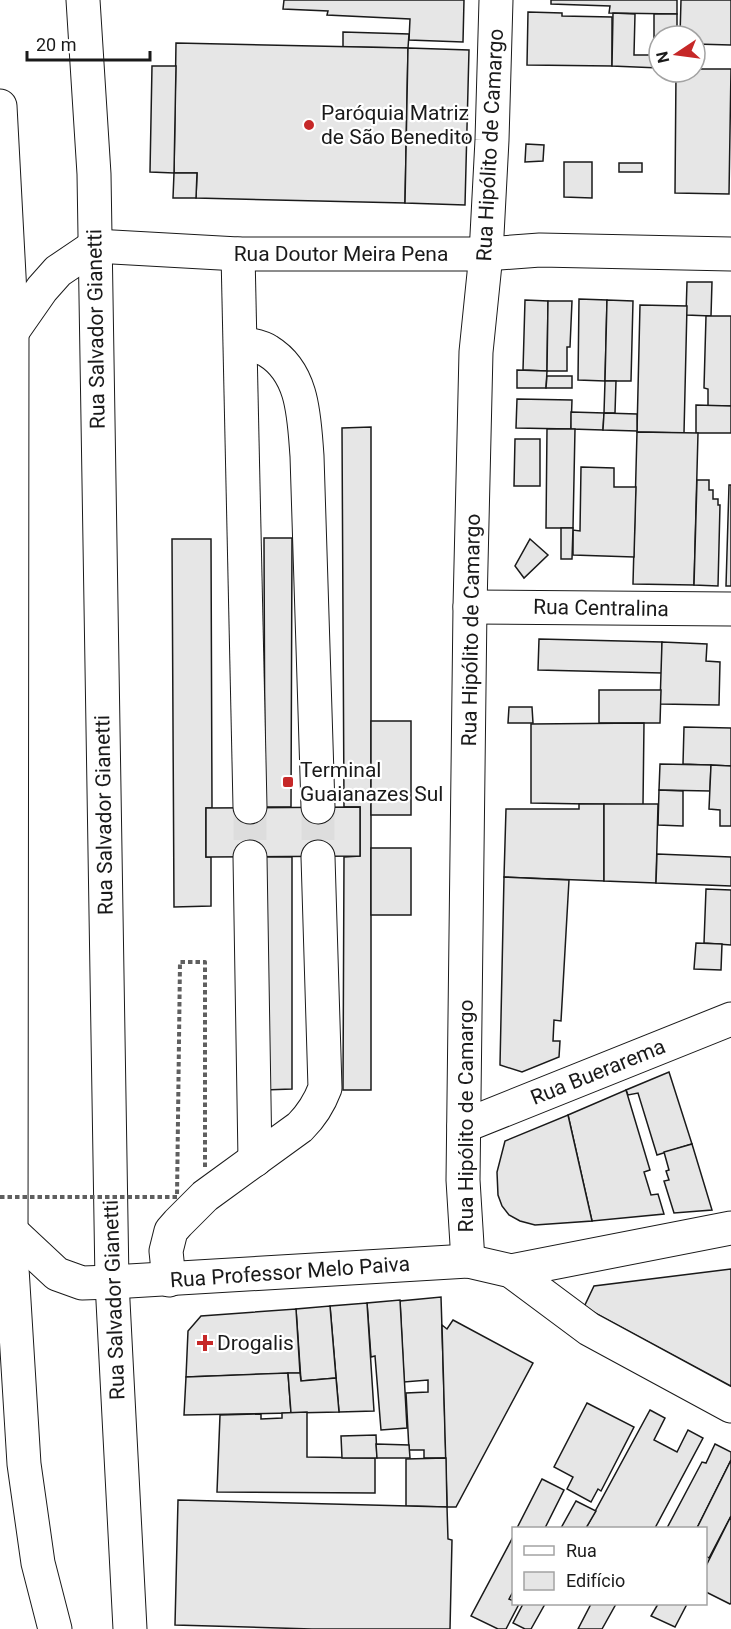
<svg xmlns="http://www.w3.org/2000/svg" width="731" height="1629" font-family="Roboto,sans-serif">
	<rect width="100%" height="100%" fill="#fff"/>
	<g fill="#e6e6e6" stroke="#1a1a1a" stroke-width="1.5">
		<polygon points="284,0 464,0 463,42 409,40 410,19 327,15 328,11 283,9"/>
		<polygon points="551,0 677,0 677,14 609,13 610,6 551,4"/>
		<polygon points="681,0 731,0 731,45 695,44 695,36 680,36"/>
		<polygon points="528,12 562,13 562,16 612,17 612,66 527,65"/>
		<polygon points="613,13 635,14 634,55 654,55 654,14 677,14 677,36 659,36 659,68 612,66"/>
		<polygon points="343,32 409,34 408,48 343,47"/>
		<polygon points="176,43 408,48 405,203 196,198 197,173 174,173"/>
		<polygon points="408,48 469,50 465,205 405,203"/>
		<polygon points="152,66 176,66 174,173 150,172"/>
		<polygon points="695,69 731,69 729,194 675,193 676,72 695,72"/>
		<polygon points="526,144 544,145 543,161 525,162"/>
		<polygon points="564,162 592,162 592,198 564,197"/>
		<rect x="619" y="163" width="23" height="9"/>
		<polygon points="174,173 197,173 196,198 173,198"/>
		<polygon points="687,282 712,282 711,316 686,315"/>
		<polygon points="579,299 607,300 605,381 578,380"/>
		<polygon points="525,300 548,301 547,371 523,370"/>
		<polygon points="607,300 633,301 631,381 605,381"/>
		<polygon points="548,301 572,301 570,347 567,347 567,371 547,371"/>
		<polygon points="640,305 687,306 684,433 637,432"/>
		<polygon points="706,316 731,316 731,406 708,406 708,389 704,388"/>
		<polygon points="517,370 547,371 546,388 517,388"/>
		<polygon points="547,376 572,376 572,388 546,388"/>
		<polygon points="605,381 616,381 615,413 604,413"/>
		<polygon points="517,399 572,400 571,429 516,428"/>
		<polygon points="696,405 731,406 731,433 696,433"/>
		<polygon points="571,412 604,413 603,430 571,429"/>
		<polygon points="604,413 637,414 637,431 603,430"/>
		<polygon points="371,427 371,1090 343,1090 344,857 360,856 360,807 344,807 342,428"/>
		<polygon points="547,429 575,429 573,528 546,528"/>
		<polygon points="637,432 698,433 694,585 633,584"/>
		<polygon points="515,439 540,439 540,486 514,486"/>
		<polygon points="581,467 614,468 614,487 636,487 634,557 573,555 573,530 580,531"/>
		<polygon points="697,480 709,480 709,490 713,490 713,499 718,499 718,505 720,505 718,586 694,585"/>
		<polygon points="729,485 731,485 731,586 726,586"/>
		<polygon points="561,528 573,528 572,559 561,559"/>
		<polygon points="264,538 292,538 291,807 265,807"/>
		<polygon points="172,539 211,539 212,808 206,808 206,857 211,857 211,906 174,907"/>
		<polygon points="530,539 548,555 524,578 515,566"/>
		<polygon points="539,639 662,642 662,673 538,670"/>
		<polygon points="662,642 707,644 706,661 720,662 719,705 660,704"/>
		<polygon points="599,690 661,690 660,723 599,723"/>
		<polygon points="509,707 532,707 533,723 508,723"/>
		<rect x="371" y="721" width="40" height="94"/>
		<polygon points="644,723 643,805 531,803 531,724"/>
		<polygon points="684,727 731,728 731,766 683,764"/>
		<polygon points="660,764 711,765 710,791 659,790"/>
		<polygon points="711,765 731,766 731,826 720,826 720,810 709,809"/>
		<polygon points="659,790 683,791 683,826 658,825"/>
		<polygon points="579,804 604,804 604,881 504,877 506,809 579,809"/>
		<polygon points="604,804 658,804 656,883 604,881"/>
		<polygon points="360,807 360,856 206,857 206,808"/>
		<rect x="371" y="848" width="40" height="67"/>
		<polygon points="657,854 731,857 731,886 656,883"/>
		<polygon points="264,857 292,857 292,1089 264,1090"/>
		<polygon points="504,877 569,880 561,1021 554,1020 553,1041 560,1041 559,1057 522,1072 500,1065"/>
		<polygon points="706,889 731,890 731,945 704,943"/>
		<polygon points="696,943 722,944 721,970 694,969"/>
		<polygon points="669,1072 692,1144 657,1155 638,1093 628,1095 626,1090"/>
		<polygon points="626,1090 650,1170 644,1172 651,1195 658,1194 664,1214 592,1221 568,1115"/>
		<polygon points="568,1115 592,1221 535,1225 520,1221 509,1215 502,1206 498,1195 497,1172 505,1141"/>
		<polygon points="692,1144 712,1210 674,1213 664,1181 669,1180 666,1171 669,1170 664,1152"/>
		<polygon points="731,1269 731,1386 584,1307 594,1286"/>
		<polygon points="441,1297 446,1458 424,1458 424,1450 409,1450 406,1393 428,1392 428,1380 404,1382 400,1301"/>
		<polygon points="400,1300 407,1428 381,1430 375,1356 371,1357 367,1303"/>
		<polygon points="367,1303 374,1411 339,1412 330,1306"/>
		<polygon points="330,1306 336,1378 301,1381 296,1309"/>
		<polygon points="296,1309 300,1373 186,1377 188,1331 201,1316"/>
		<polygon points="453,1320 533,1363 456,1507 447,1507 442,1325 447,1329"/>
		<polygon points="288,1373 291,1413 184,1415 186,1377"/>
		<polygon points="288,1373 300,1373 301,1381 336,1378 339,1412 291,1413"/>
		<polygon points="587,1403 634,1427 601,1491 598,1489 591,1502 567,1489 573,1477 554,1467"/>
		<polygon points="650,1410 665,1418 654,1440 677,1452 688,1430 703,1438 655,1528 586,1528"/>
		<polygon points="307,1412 307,1457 375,1458 375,1493 217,1492 220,1415 261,1414 261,1419 282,1418 282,1413"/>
		<polygon points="376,1435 377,1458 342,1458 341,1436"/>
		<polygon points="376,1444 409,1445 410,1458 377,1458"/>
		<polygon points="715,1444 731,1452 731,1460 697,1528 667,1528 702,1462 706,1463"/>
		<polygon points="446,1458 447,1507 406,1506 406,1459"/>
		<polygon points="731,1460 731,1516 709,1558 706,1556 706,1528 697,1528"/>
		<polygon points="542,1479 564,1490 545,1528 517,1528"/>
		<polygon points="178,1500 447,1507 448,1539 452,1540 450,1629 312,1629 175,1625"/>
		<polygon points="576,1501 596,1511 586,1528 561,1528"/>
		<polygon points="731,1516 731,1603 730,1604 706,1592 706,1566"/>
		<polygon points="514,1535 514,1590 509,1599 514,1601 514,1604 519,1604 506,1629 498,1629 471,1616"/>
		<polygon points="523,1604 545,1604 531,1629 525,1629 513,1623"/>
		<polygon points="591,1604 616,1604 602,1629 578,1629"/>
		<polygon points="658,1604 687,1604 675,1627 651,1616"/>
	</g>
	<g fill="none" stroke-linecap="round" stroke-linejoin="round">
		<g stroke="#ddd" stroke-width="33" stroke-dasharray="33 16" stroke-linecap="butt">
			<polyline points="250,807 250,857"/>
			<polyline points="318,807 318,857"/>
		</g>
		<g stroke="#1a1a1a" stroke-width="35">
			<g id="minor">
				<polyline points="238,254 250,807"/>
				<polyline points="12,332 42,289 58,271 95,246 238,254 486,254 540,250 731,254"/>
				<path d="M241 343C249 345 261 346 268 351 304 373 304 418 307 456L318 807"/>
				<polyline points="470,607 731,609"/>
				<polyline points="250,857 255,1160"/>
				<polyline points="464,1126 731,1019"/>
				<polyline points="468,1261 463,1180 470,607 476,352 486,254 492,140 496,0"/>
				<polyline points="511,1271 731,1228"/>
				<path d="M169 1280 166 1251 171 1231 178 1223 205 1196 300 1127C312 1115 319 1104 325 1088L318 857"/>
				<polyline points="112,1282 468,1261 511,1271 589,1329 731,1406"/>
			</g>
		</g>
		<g stroke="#1a1a1a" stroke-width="35">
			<g id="major">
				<polyline points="83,0 94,174 112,1282 130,1629"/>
				<polyline points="0,106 12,332 11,1252 24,1464 38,1563 55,1629"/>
				<polyline points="11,1231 57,1274 82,1283 112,1282"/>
			</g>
		</g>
		<use href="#minor" stroke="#fff" stroke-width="33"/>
		<use href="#major" stroke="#fff" stroke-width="33"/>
		<polyline stroke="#5f5f5f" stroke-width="4" stroke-dasharray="4.5 3" stroke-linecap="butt" points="0,1197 177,1197 180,962 205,962 205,1168"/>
	</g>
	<g fill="#c62828" stroke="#fff" stroke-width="2">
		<circle cx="309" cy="125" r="6"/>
		<rect x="282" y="776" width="12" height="12" rx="3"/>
		<path d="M202 1334h6v6h6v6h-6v6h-6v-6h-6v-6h6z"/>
	</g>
	<g text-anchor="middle" stroke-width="4.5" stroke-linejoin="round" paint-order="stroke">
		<g font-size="21" fill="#1a1a1a" stroke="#fff" text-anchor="start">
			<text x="321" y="120">Paróquia Matriz<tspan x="321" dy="24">de São Benedito</tspan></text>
			<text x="300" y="777">Terminal<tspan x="300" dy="24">Guaianazes Sul</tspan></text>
			<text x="217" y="1350">Drogalis</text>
		</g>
		<g font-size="21" fill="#1a1a1a" stroke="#fff">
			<text transform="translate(490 145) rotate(-87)" y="7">Rua Hipólito de Camargo</text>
			<text x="341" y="261">Rua Doutor Meira Pena</text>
			<text transform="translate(96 329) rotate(-91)" y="7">Rua Salvador Gianetti</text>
			<text transform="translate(601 608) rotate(1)" y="7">Rua Centralina</text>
			<text transform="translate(471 630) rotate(-89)" y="7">Rua Hipólito de Camargo</text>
			<text transform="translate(104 815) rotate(-91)" y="7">Rua Salvador Gianetti</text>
			<text transform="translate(598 1072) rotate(-22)" y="7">Rua Buerarema</text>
			<text transform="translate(466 1116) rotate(-90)" y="7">Rua Hipólito de Camargo</text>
			<text transform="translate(290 1272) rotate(-4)" y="7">Rua Professor Melo Paiva</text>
			<text transform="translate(114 1300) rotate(-92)" y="7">Rua Salvador Gianetti</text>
		</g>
	</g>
	<rect x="512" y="1527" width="195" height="78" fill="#ffffff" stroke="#a3a3a3" stroke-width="1.5"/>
	<rect x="524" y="1546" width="30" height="9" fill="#ffffff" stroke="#a3a3a3" stroke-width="1.5"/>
	<text x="566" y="1557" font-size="18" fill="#1a1a1a">Rua</text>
	<rect x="524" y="1572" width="30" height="18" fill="#e6e6e6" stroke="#a3a3a3" stroke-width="1.5"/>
	<text x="566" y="1587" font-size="18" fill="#1a1a1a">Edifício</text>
	<g transform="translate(677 54) rotate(257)"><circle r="28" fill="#ffffff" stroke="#a3a3a3" stroke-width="1.5"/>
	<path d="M0-4.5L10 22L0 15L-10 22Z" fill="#c62828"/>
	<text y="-9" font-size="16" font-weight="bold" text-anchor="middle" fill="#1a1a1a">N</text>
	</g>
	<path d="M27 51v9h123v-9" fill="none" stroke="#1a1a1a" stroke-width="3"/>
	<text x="36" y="51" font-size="18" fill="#1a1a1a" stroke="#ffffff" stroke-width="4.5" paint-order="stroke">20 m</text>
</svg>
